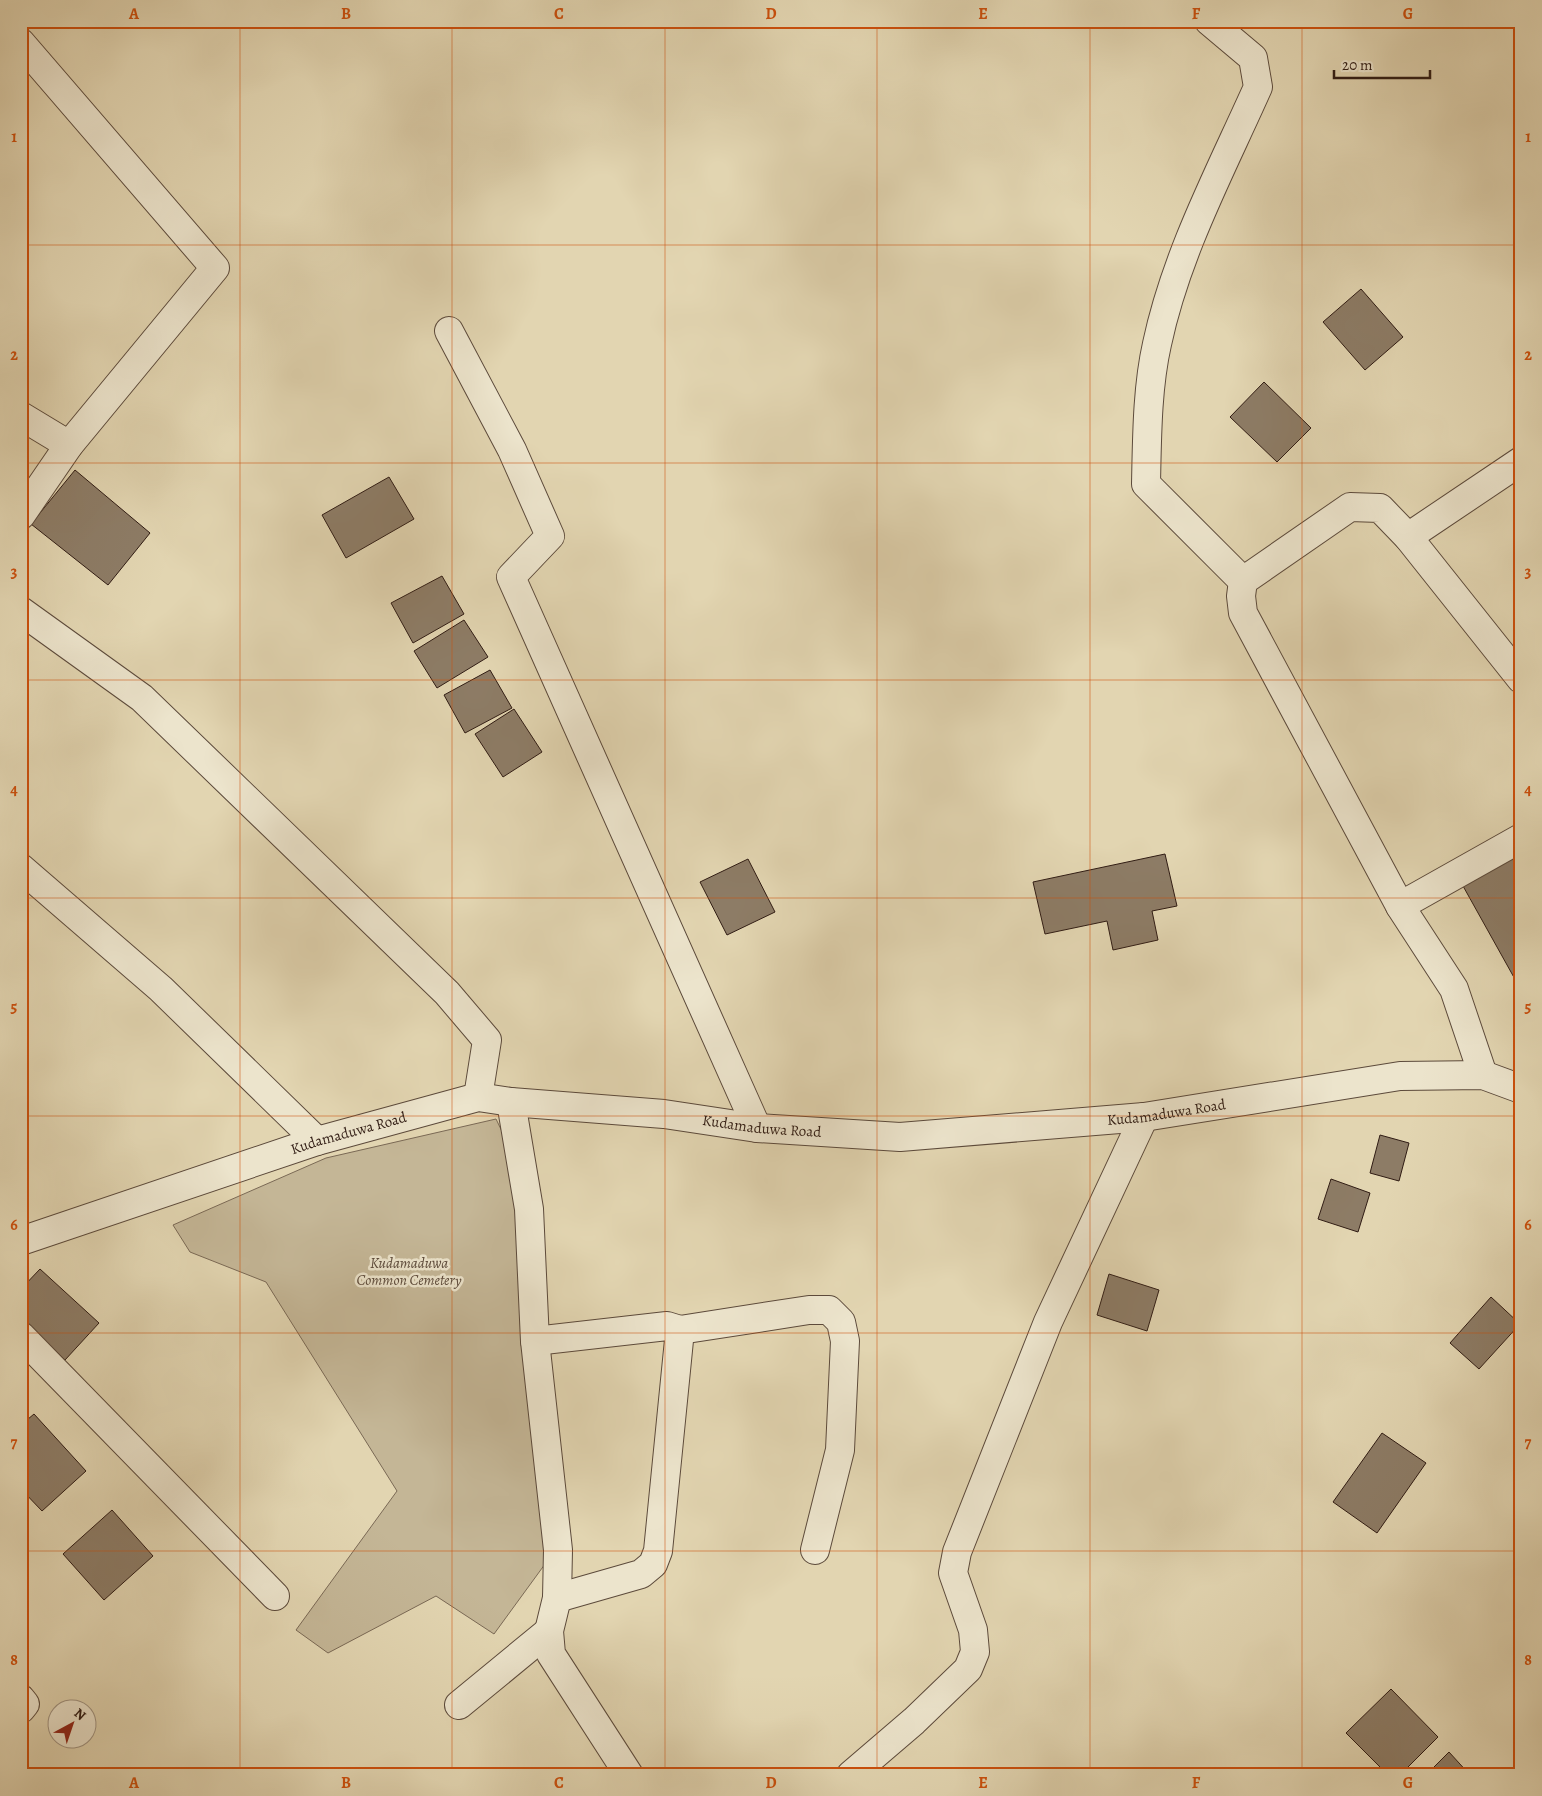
<svg xmlns="http://www.w3.org/2000/svg" width="1542" height="1796" font-family="Alegreya,serif">
	<rect width="100%" height="100%" fill="#e2d5b1"/>
	<filter id="stains"><feTurbulence type="fractalNoise" baseFrequency=".004" numOctaves="4"/><feColorMatrix values="0 0 0 0 .2 0 0 0 0 .09 0 0 0 0 .02 0 0 0 .5 -.17"/></filter>
	<radialGradient id="worn" r=".72"><stop offset=".6" stop-color="#630" stop-opacity="0"/><stop offset="1" stop-color="#630" stop-opacity=".3"/></radialGradient>
	<polygon fill="#c4b696" stroke="#7a6955" points="496,1119 512,1152 564,1538 494,1634 436,1596 328,1653 296,1630 397,1491 266,1282 190,1252 173,1225 326,1158"/>
	<g fill="#8d7c66" stroke="#301c14">
		<polygon points="1361,289 1403,337 1365,370 1323,322"/>
		<polygon points="1264,382 1311,428 1277,462 1230,417"/>
		<polygon points="75,470 150,533 108,585 31,524"/>
		<polygon points="389,477 414,519 346,558 322,515"/>
		<polygon points="442,576 464,614 413,643 391,603"/>
		<polygon points="464,620 488,657 437,688 414,651"/>
		<polygon points="490,670 512,708 465,733 444,695"/>
		<polygon points="514,709 542,752 503,777 475,734"/>
		<polygon points="1165,854 1177,906 1152,911 1158,940 1113,950 1107,921 1045,934 1033,882"/>
		<polygon points="1520,854 1521,855 1521,990 1463,886"/>
		<polygon points="748,859 775,912 727,935 700,882"/>
		<polygon points="1380,1135 1409,1143 1399,1181 1370,1173"/>
		<polygon points="1331,1179 1370,1193 1358,1232 1318,1219"/>
		<polygon points="40,1269 99,1323 65,1360 21,1319 21,1289"/>
		<polygon points="1109,1274 1159,1290 1147,1331 1097,1315"/>
		<polygon points="1491,1297 1520,1324 1479,1369 1450,1343"/>
		<polygon points="34,1414 86,1471 42,1511 21,1489 21,1425"/>
		<polygon points="1382,1433 1426,1463 1377,1533 1333,1502"/>
		<polygon points="112,1510 153,1556 104,1600 63,1554"/>
		<polygon points="1391,1689 1438,1737 1400,1775 1388,1775 1346,1733"/>
		<polygon points="1449,1752 1470,1775 1426,1775"/>
	</g>
	<g fill="none" stroke-linecap="round" stroke-linejoin="round">
		<g stroke="#5c4a3b" stroke-width="30">
			<g id="minor">
				<path d="M1209 21 1253 58 1258 87C1221 170 1176 254 1157 344 1147 388 1147 439 1146 484L1243 581"/>
				<polyline points="21,43 215,268 69,445 21,515"/>
				<polyline points="449,331 512,450 550,536 511,577 757,1128"/>
				<polyline points="21,416 69,445"/>
				<polyline points="1408,537 1521,679"/>
				<polyline points="21,611 142,698 447,993 487,1040 478,1097"/>
				<polyline points="21,868 161,989 317,1141"/>
				<polyline points="1400,906 1521,838"/>
				<polyline points="1483,1075 1454,989 1400,906 1243,613 1241,596 1243,581 1350,507 1380,508 1408,537 1521,461"/>
				<polyline points="511,1102 529,1209 535,1341 558,1550 557,1598 549,1631 551,1654 629,1775"/>
				<path id="s1" d="M21 1241 317 1141 478 1097 511 1102 664 1114 757 1128 900 1137 1144 1117 1400 1076 1483 1075 1521 1089"/>
				<polyline points="680,1330 809,1310 829,1310 841,1322 845,1341 840,1450 815,1550"/>
				<polyline points="21,1336 275,1596"/>
				<polyline points="535,1341 667,1326 680,1330 658,1551 653,1564 641,1574 557,1598"/>
				<polyline points="21,1699 25,1704 21,1709"/>
				<polyline points="459,1705 549,1631"/>
				<polyline points="851,1775 914,1721 968,1669 975,1652 973,1630 953,1573 957,1552 1048,1322 1144,1117"/>
			</g>
		</g>
		<use href="#minor" stroke="#ece4cc" stroke-width="28"/>
	</g>
	<path fill="none" stroke="#cc500d" stroke-width="1" stroke-opacity="0.55" d="M240 21V1775M452 21V1775M665 21V1775M877 21V1775M1090 21V1775M1302 21V1775M21 245H1521M21 463H1521M21 680H1521M21 898H1521M21 1116H1521M21 1333H1521M21 1551H1521"/>
	<g text-anchor="middle" stroke-width="5" stroke-linejoin="round" paint-order="stroke">
		<g font-size="15" fill="#301c14" stroke="#ece4cc">
			<text dy="5" stroke="none"><textPath href="#s1" startOffset="1171">Kudamaduwa Road</textPath></text>
			<text dy="5" stroke="none"><textPath href="#s1" startOffset="765">Kudamaduwa Road</textPath></text>
			<text dy="5" stroke="none"><textPath href="#s1" startOffset="345">Kudamaduwa Road</textPath></text>
		</g>
		<g font-size="15" font-style="italic" fill="#5c4a3b" stroke="#ece4cc">
			<text x="409" y="1268">Kudamaduwa<tspan x="409" dy="17">Common Cemetery</tspan></text>
		</g>
	</g>
	<rect width="1542" height="1796" fill="none" stroke="#e2d5b1" stroke-width="55"/>
	<g transform="translate(72 1724) rotate(40)"><circle r="24" fill="#ece4cc" stroke="#a19482"/>
	<path d="M0-4L9 19L0 12L-9 19Z" fill="#8f2418"/>
	<text y="-8" font-size="14" font-weight="bold" text-anchor="middle" fill="#301c14">N</text>
	</g>
	<path d="M1334 70v8h96v-8" fill="none" stroke="#301c14" stroke-width="2.5"/>
	<text x="1342" y="70" font-size="15" fill="#301c14" stroke="#ece4cc" stroke-width="4" paint-order="stroke">20 m</text>
	<rect x="28" y="28" width="1486" height="1740" fill="none" stroke="#cc500d" stroke-width="2"/>
	<g font-size="16" text-anchor="middle" font-weight="bold" fill="#cc500d">
		<text x="134" y="19">A</text>
		<text x="346" y="19">B</text>
		<text x="559" y="19">C</text>
		<text x="771" y="19">D</text>
		<text x="983" y="19">E</text>
		<text x="1196" y="19">F</text>
		<text x="1408" y="19">G</text>
		<text x="14" y="142">1</text>
		<text x="1528" y="142">1</text>
		<text x="14" y="360">2</text>
		<text x="1528" y="360">2</text>
		<text x="14" y="577">3</text>
		<text x="1528" y="577">3</text>
		<text x="14" y="795">4</text>
		<text x="1528" y="795">4</text>
		<text x="14" y="1012">5</text>
		<text x="1528" y="1012">5</text>
		<text x="14" y="1230">6</text>
		<text x="1528" y="1230">6</text>
		<text x="14" y="1448">7</text>
		<text x="1528" y="1448">7</text>
		<text x="14" y="1665">8</text>
		<text x="1528" y="1665">8</text>
		<text x="134" y="1788">A</text>
		<text x="346" y="1788">B</text>
		<text x="559" y="1788">C</text>
		<text x="771" y="1788">D</text>
		<text x="983" y="1788">E</text>
		<text x="1196" y="1788">F</text>
		<text x="1408" y="1788">G</text>
	</g>
	<rect width="100%" height="100%" filter="url(#stains)"/>
	<rect width="100%" height="100%" fill="url(#worn)"/>
</svg>
